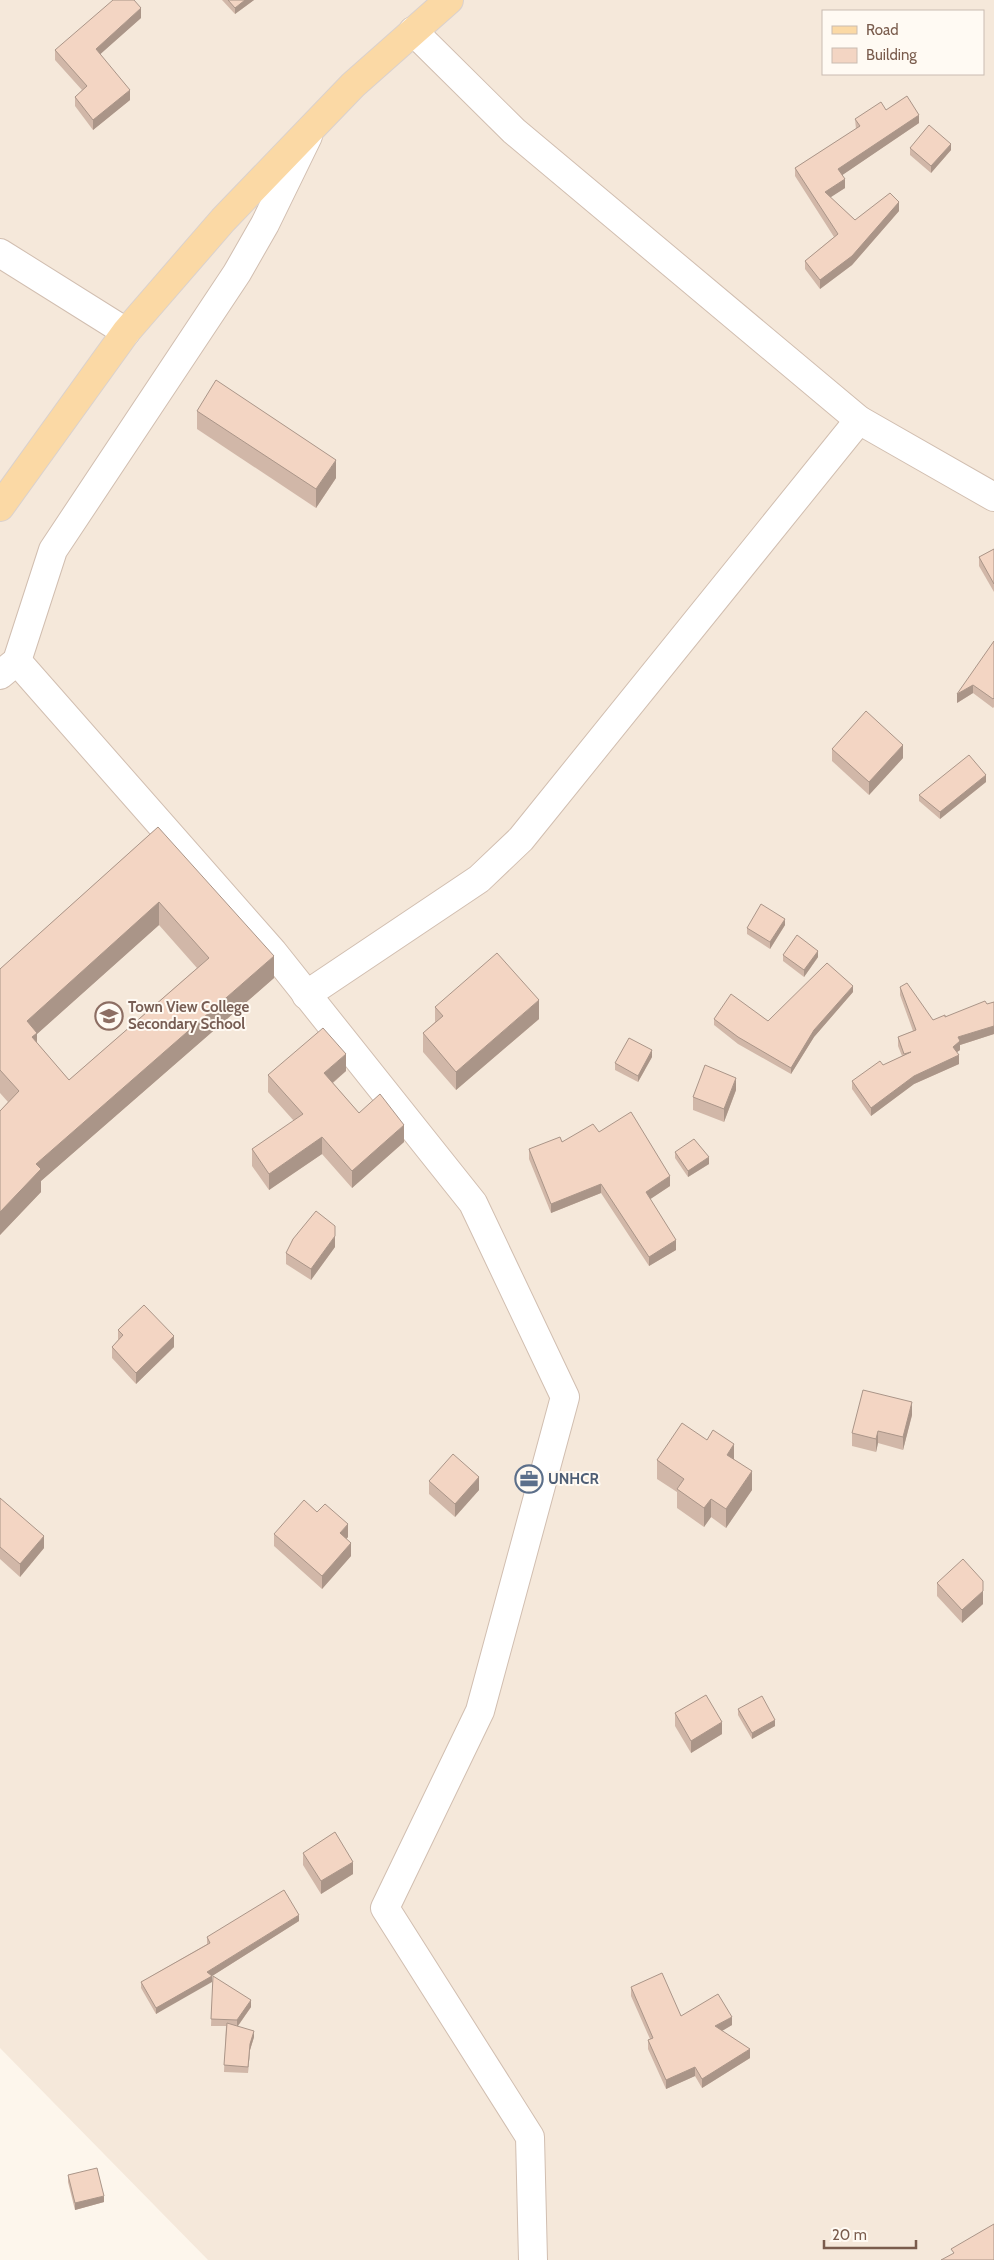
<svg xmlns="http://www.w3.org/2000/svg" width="994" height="2260" font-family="Cabin,sans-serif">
	<rect width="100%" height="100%" fill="#fdf6ec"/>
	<path fill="#f5e8da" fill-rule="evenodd" d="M0 0H994V2260H208L0 2048ZM823 11H983V74H823Z"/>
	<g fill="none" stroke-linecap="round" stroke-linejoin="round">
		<g stroke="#d1beb0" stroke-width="30">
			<g id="minor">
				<polyline points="413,31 514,131 859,420 994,497"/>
				<polyline points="0,253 126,332"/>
				<polyline points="17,661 273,952 473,1203 565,1397 480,1711 385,1908 530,2137 533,2260"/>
				<polyline points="0,675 17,661 53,550 237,273 265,224 308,136"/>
				<polyline points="306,995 479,879 521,839 859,420"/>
			</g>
		</g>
		<g stroke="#dad1cd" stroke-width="30">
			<polyline id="major" points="0,507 126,332 223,220 353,85 449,0"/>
		</g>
		<use href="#minor" stroke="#fff" stroke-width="28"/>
		<use href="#major" stroke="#fbd9a5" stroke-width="28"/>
	</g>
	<g fill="#d1b7a8" fill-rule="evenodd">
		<polygon points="222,0 254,0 235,14"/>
		<polygon points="141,18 100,54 130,100 93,130 75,106 75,97 82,90 55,60 55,50"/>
		<polygon points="886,110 919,123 842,175 845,188 830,197 855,220 899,211 852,265 820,289 805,269 805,261 834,237 795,176 795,168 856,129 855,119"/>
		<polygon points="910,148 951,150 931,173 910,155"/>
		<polygon points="197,411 336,478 316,508 197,429"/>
		<polygon points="994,549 994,592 979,566 979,557"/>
		<polygon points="994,641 994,707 993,708 973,693 957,703"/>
		<polygon points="832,749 903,758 869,795 832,761"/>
		<polygon points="986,782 940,819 919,801 919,795"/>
		<path d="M158 827 274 978 41 1181V1192L0 1235V1111L8 1102 0 1093V969ZM159 925 197 968 69 1080 37 1043V1034Z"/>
		<polygon points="785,925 770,949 747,934 747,928"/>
		<polygon points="783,955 818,957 804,977 783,961"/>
		<polygon points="900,987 933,1020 945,1017 994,1002 994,1034 960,1045 960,1050 957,1052 959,1064 914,1084 871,1116 852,1089 852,1081 902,1056 898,1046 898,1037 913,1031 900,995"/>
		<polygon points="853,992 814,1037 791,1074 738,1044 714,1025 714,1019 768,1021"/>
		<polygon points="435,1007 539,1019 456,1090 423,1052 423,1033 435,1022"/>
		<polygon points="652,1057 638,1082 615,1070 615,1063"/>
		<polygon points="346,1071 333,1083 359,1113 404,1142 352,1188 322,1154 269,1190 252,1166 252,1149 294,1121 268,1092 268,1075"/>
		<polygon points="736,1090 724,1122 693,1110 693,1097"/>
		<polygon points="599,1132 670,1186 650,1199 676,1250 649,1266 601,1193 551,1213 529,1159 529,1149 562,1142"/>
		<polygon points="675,1152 709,1164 688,1177 675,1158"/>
		<polygon points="335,1247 311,1280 286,1264 286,1253"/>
		<polygon points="118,1330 174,1347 136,1384 112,1358 112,1347 118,1340"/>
		<polygon points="912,1415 903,1450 878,1443 876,1452 852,1446 852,1433"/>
		<polygon points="734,1459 752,1490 726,1528 711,1517 704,1527 677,1508 677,1492 657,1479 657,1460"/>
		<polygon points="429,1481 479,1490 455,1517 429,1494"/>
		<polygon points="0,1498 44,1548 20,1577 0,1559"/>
		<polygon points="274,1534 348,1537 346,1539 351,1556 322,1589 274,1546"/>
		<polygon points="937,1583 983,1604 962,1623 937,1596"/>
		<polygon points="738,1709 775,1726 752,1739 738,1715"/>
		<polygon points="675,1713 722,1734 691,1753 675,1726"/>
		<polygon points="303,1853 353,1874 321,1894 303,1865"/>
		<polygon points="299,1921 212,1976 156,2014 141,1988 141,1982 207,1944 207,1937"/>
		<polygon points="213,1976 251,2007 238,2026 254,2037 250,2050 248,2073 224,2072 226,2026 211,2026"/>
		<polygon points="631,1987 681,2016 732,2025 722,2031 750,2058 702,2088 695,2076 666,2089 648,2049 648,2040 650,2039 631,1996"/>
		<polygon points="68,2175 104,2202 75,2210 68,2182"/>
	</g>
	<g fill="#aa9588">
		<polygon points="245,0 254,0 235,14 235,8"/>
		<polygon points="141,8 141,18 96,58 96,49"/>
		<polygon points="130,90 130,100 93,130 93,120"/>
		<polygon points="919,115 919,123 838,178 838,169"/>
		<polygon points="951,144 951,150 931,173 931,166"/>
		<polygon points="845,179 845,188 825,201 825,192"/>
		<polygon points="899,202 899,211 852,265 820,289 820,280"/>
		<polygon points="336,460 336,478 316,508 316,489"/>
		<polygon points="973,685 973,693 957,703 957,694"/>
		<polygon points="903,745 903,758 869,795 869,782"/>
		<polygon points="986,775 986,782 940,819 940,812"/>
		<polygon points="159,902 159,925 37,1034 37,1055 27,1021"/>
		<polygon points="785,919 785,925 770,949 770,942"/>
		<polygon points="818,951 818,957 804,977 804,970"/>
		<polygon points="274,956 274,978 41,1181 41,1192 0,1235 0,1212 36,1164"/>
		<polygon points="853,986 853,992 814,1037 791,1074 791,1068 814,1030"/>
		<polygon points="539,1000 539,1019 456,1090 456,1072"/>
		<polygon points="994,1026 994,1034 960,1045 960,1050 953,1055 953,1047 958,1037"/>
		<polygon points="652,1050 652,1057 638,1082 638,1076"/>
		<polygon points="346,1054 346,1071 324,1090 324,1073"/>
		<polygon points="959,1055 959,1064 914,1084 871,1116 871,1108 914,1076"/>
		<polygon points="736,1078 736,1090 724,1122 724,1109"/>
		<polygon points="404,1125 404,1142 352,1188 352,1171"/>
		<polygon points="322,1137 322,1154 269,1190 269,1174"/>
		<polygon points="709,1157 709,1164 688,1177 688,1171"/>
		<polygon points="670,1176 670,1186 646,1202 646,1192"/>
		<polygon points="601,1184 601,1193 551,1213 551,1204"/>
		<polygon points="335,1236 335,1247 311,1280 311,1269"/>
		<polygon points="676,1240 676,1250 649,1266 649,1257"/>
		<polygon points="174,1336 174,1347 136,1384 136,1373"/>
		<polygon points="912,1402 912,1415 903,1450 903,1437"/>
		<polygon points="878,1431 878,1443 876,1452 876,1439"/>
		<polygon points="734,1444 734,1463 727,1455"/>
		<polygon points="752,1471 752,1490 726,1528 726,1509"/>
		<polygon points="479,1477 479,1490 455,1517 455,1504"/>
		<polygon points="711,1499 711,1517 704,1527 704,1508"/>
		<polygon points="348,1524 348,1537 340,1546 340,1533"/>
		<polygon points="44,1536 44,1548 20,1577 20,1564"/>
		<polygon points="351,1543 351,1556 322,1589 322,1576"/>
		<polygon points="983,1591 983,1604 962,1623 962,1610"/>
		<polygon points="775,1720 775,1726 752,1739 752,1733"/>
		<polygon points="722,1722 722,1734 691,1753 691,1741"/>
		<polygon points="353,1862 353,1874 321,1894 321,1881"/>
		<polygon points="299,1915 299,1921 209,1978 212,1976 212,1982 156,2014 156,2008 207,1972"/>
		<polygon points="251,2000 251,2007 237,2027 237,2020"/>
		<polygon points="732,2017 732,2025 715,2035 715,2026"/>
		<polygon points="254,2031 254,2037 250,2050 248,2073 250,2044"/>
		<polygon points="750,2049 750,2058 702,2088 702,2079"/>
		<polygon points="695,2067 695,2076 666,2089 666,2080"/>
		<polygon points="104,2196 104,2202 75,2210 75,2203"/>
	</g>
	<g fill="#f3d5c3" stroke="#aa9588" fill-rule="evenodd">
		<polygon points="113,0 134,0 141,8 96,49 130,90 93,120 75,97 87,86 55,50"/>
		<polygon points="228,0 245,0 235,8"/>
		<polygon points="907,96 919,115 838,169 845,179 825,192 855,220 890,193 899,202 852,256 820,280 805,261 838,234 795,168 860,126 855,119 881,102 886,110"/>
		<polygon points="929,125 951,144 931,166 910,148"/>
		<polygon points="216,380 336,460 316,489 197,411"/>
		<polygon points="994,549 994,584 979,557"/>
		<polygon points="994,641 994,698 993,699 973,685 957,694"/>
		<polygon points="866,711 903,745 869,782 832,749"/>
		<polygon points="969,755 986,775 940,812 919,795"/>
		<path d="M158 827 274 956 36 1164 41 1169 0 1212V1111L19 1091 0 1070V969ZM159 902 209 958 69 1080 32 1037 37 1033 27 1021Z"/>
		<polygon points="761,904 785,919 770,942 747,928"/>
		<polygon points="797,935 818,951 804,970 783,955"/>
		<polygon points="497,953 539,1000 456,1072 423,1033 443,1016 435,1007"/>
		<polygon points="827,963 853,986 814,1030 791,1068 738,1037 714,1019 731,994 768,1021"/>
		<polygon points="907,983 933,1020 945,1015 945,1017 985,1001 987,1004 994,1002 994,1026 958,1037 960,1041 953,1047 959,1055 914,1076 871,1108 852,1081 880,1061 883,1065 911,1052 904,1054 898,1037 916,1030 900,987"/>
		<polygon points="323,1028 346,1054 324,1073 359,1113 380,1094 404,1125 352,1171 322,1137 269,1174 252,1149 303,1114 268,1075"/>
		<polygon points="629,1038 652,1050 638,1076 615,1063"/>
		<polygon points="705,1065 736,1078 724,1109 693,1097"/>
		<polygon points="631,1112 670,1176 646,1192 676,1240 649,1257 601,1184 551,1204 529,1149 560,1137 562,1142 593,1124 599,1132"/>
		<polygon points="694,1139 709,1157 688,1171 675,1152"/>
		<polygon points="316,1211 335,1226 335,1236 311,1269 286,1253 293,1239"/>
		<polygon points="144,1305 174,1336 136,1373 112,1347 123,1335 118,1330"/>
		<polygon points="863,1390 912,1402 903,1437 878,1431 876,1439 852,1433"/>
		<polygon points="682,1423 707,1440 713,1430 734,1444 727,1455 752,1471 726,1509 711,1499 704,1508 677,1489 684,1479 657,1460"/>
		<polygon points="453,1454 479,1477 455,1504 429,1481"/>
		<polygon points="0,1498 44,1536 20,1564 0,1547"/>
		<polygon points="304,1500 317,1512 325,1504 348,1524 340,1533 351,1543 322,1576 274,1534"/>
		<polygon points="963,1559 983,1581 983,1591 962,1610 937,1583"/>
		<polygon points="706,1695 722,1722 691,1741 675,1713"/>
		<polygon points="762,1696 775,1720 752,1733 738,1709"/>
		<polygon points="335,1832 353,1862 321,1881 303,1853"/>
		<polygon points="284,1890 299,1915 207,1972 212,1976 156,2008 141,1982 210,1943 207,1937"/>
		<polygon points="662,1973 681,2016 718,1994 732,2017 715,2026 750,2049 702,2079 695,2067 666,2080 648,2040 653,2038 631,1987"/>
		<polygon points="213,1976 251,2000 237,2020 211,2019"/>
		<polygon points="227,2023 254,2031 250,2044 248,2067 224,2065"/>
		<polygon points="97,2168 104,2196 75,2203 68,2175"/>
		<polygon points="994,2224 994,2260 941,2260 954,2253 951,2249"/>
	</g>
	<defs>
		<g id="school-ring" transform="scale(1.4375)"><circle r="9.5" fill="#fffaf3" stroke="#8d6e63" stroke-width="1.5"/><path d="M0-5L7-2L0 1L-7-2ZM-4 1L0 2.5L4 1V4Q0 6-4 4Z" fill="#8d6e63"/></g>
		<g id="office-ring" transform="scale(1.4375)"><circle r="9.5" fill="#fffaf3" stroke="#5c6f8a" stroke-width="1.5"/><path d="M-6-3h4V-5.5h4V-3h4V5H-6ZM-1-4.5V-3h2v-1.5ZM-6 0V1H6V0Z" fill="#5c6f8a"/></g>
	</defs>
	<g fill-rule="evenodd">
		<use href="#school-ring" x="109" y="1016"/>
		<use href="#office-ring" x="529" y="1479"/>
	</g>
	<g text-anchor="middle" stroke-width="4" stroke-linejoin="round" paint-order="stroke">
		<g font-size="15" font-weight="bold" fill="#785e54" stroke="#fffaf3" text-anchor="start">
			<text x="128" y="1012">Town View College<tspan x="128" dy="17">Secondary School</tspan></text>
		</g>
		<g font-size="15" font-weight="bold" fill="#4e5e75" stroke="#fffaf3" text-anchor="start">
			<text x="548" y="1484">UNHCR</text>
		</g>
	</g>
	<rect x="822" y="10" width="162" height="65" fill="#fffaf3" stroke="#cabbb1"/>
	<rect x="832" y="26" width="25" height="8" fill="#fbd9a5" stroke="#cabbb1"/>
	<text x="866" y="35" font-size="15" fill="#7a5c4d">Road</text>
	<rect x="832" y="48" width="25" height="15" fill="#f3d5c3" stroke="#cabbb1"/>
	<text x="866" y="60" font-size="15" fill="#7a5c4d">Building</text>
	<path d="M824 2240v8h92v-8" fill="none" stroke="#7a5c4d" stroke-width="2.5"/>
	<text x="832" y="2240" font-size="15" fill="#7a5c4d" stroke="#fffaf3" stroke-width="4" paint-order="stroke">20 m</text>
</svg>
